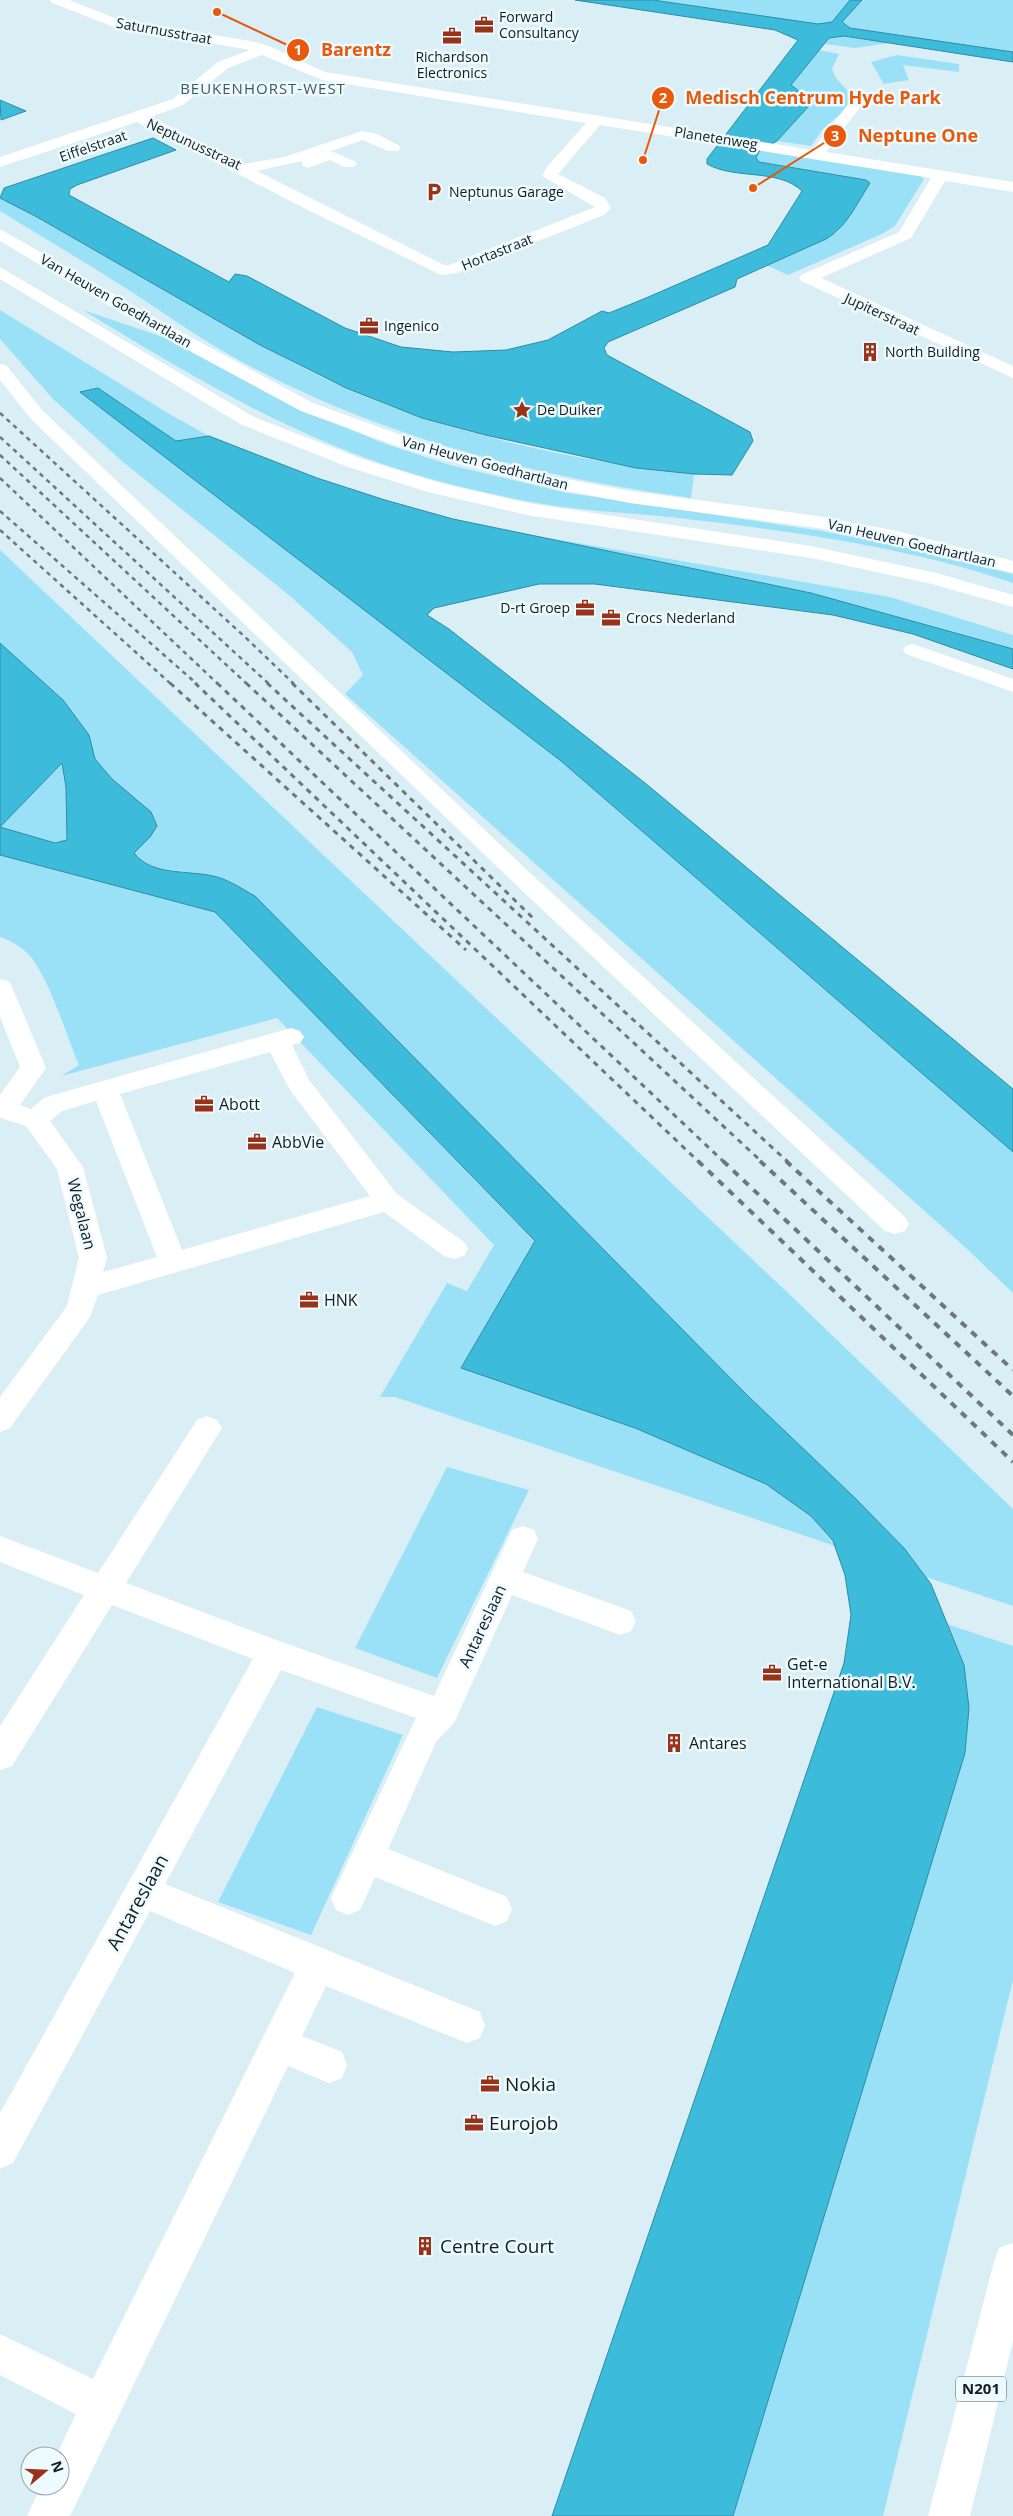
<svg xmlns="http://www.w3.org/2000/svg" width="1013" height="2516" font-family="'Open Sans',sans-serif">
	<rect width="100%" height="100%" fill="#d9eff5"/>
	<g fill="#9ae1f7">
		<polygon points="653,0 1013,0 1013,53"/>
		<polygon points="844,36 889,43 855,48 825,44 829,38"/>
		<polygon points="819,50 839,54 832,69 836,78 853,97 851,105 823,129 811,146 777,141 819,95 800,92 791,85"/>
		<polygon points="897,55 959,64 959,72 903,65 909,80 884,84 871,62"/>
		<polygon points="760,150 919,175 924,179 895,226 882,234 788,275 766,265 838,232 869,183 866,180 759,162 756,158"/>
		<path d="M0 198 37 217C94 249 151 282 207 314 253 340 299 368 347 389 454 435 579 462 694 474L691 498C532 476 388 439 246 364 204 342 166 314 127 289 85 262 42 237 0 211Z"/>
		<polygon points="0,310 171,415 209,436 176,441 98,388 81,392 561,761 1013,1152 1013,1293 966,1248 345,694 363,675 352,652 290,596 123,462 53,399 0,339"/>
		<path d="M83 310 166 338 291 405 383 443 450 465 568 493 822 531 891 544 1013 574V583C907 546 782 530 670 517 628 513 585 511 543 504 497 496 449 485 404 471 290 436 184 372 83 310Z"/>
		<polygon points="514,532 890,597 1013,635 1013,649 811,593"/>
		<path d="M0 550 785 1290 1013 1509V1606L926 1577 904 1548 855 1498 748 1396 255 896C242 889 228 879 213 876 186 869 153 875 134 853L150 837 112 779 95 759 89 735 63 700 0 643Z"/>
		<polygon points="62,763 66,787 68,840 55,843 0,827"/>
		<path d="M0 855 215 912 535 1242 461 1368 635 1428 766 1484 811 1516 835 1546 395 1397H380L447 1283 467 1291 494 1245 277 1018 61 1076 79 1065C66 1035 50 979 29 955 21 946 11 941 0 937Z"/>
		<polygon points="447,1467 529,1490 437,1678 355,1648"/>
		<polygon points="947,1624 1013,1646 1013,1980 883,2516 733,2516 852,2121 964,1665"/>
		<polygon points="317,1707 403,1735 311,1935 218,1902"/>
	</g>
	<g fill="#3cbbdb" stroke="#308ca3" fill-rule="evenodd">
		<path d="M575 0H653L818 24 832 22 850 0H862L842 22 850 28 1013 52V62L844 36 829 38 791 85 800 92 819 95 777 141 760 150 756 158 759 162 866 180 870 183C857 203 847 227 826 239L737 279 735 287 608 342 604 348 607 355 750 432 753 441 732 475 694 474 636 468 485 435 422 418 346 388 260 345 37 217 0 198 4 188 153 138 176 150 77 185 70 189 69 195 229 282 235 274 247 276 345 328 401 347 453 352 506 350 548 340 602 311 609 313 646 298 768 245 802 191C778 168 735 180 707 164V159L798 40 775 30Z"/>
		<polygon points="0,100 26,111 1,120"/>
		<polygon points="98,388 176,441 209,436 317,478 385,500 453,519 811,593 1013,649 1013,669 913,634 833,615 595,584 539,584 434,608 427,615 449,629 645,783 1013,1089 1013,1152 561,761 80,392"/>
		<path d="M0 643 63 700 89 735 95 759 112 779 151 812 157 826 150 837 134 853C152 876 187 870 213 876 228 879 242 889 255 896L748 1396 855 1498 904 1548 931 1584 964 1665 969 1708 965 1753 733 2516H552L844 1663 851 1615 845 1575 833 1541 811 1516 766 1484 635 1428 461 1368 535 1241 215 912 0 855ZM62 763 66 787 67 840 55 843 0 827Z"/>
	</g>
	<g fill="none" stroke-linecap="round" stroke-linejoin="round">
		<g fill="#fff" fill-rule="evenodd">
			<path d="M50 0H69L117 19 251 41 269 46 325 72 812 150 849 103H859L861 106 826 152 1013 182V192L945 181 911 238 821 278 1013 366V378L801 281 799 278 801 275 899 232 931 178 600 125 558 174 605 198 611 208 604 215 457 273 441 275 302 207 137 122 0 167V157L173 99 218 62 250 50 114 27 52 3ZM262 55 322 80 586 123 547 167 542 176 595 207 449 265H444L257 171 302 161 303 166 308 168 330 160 344 167H354L357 164 354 161 331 151 363 140 388 151H398L401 148 398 145 377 134 362 131 284 157 244 164 151 117 183 105 228 68Z"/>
			<polygon points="0,364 6,365 43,411 529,872 905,1217 909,1224 905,1231 895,1234 885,1231 513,882 31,419 0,380"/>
			<polygon points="913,644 1013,679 1013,692 906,654 903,650 906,646"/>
			<path d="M0 979 9 981 12 987 46 1068 20 1105 31 1109 44 1098 53 1095 291 1028 300 1031 304 1037 300 1043 292 1045 309 1080 397 1194 464 1242 468 1249 464 1256 454 1259 444 1256 384 1212 98 1295 90 1317 10 1428 0 1432V1397L67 1306 79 1258 57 1169 26 1126 0 1118V1095L20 1067 0 1017ZM270 1052 290 1090 370 1196 182 1250 120 1094ZM96 1101 157 1257 103 1272 107 1258 83 1167 50 1121 62 1111Z"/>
			<polygon points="207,1416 217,1420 222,1428 126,1583 279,1641 434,1696 512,1530 523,1526 534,1530 538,1539 523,1572 631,1611 636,1621 631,1631 620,1635 512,1595 454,1723 436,1742 388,1849 507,1897 512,1909 507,1921 495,1926 375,1877 360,1910 348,1915 336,1910 331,1898 416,1718 281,1670 165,1884 480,2012 485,2025 480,2038 467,2043 326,1986 302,2036 342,2052 347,2065 342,2078 329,2083 288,2066 70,2516 27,2516 41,2486 60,2486 60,2456 56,2456 76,2414 0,2375 0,2334 93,2379 295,1973 150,1911 13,2163 0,2169 0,2113 253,1659 112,1605 12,1766 0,1770 0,1726 84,1595 0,1562 0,1536 98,1573 197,1420"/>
		</g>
		<g fill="#fff" fill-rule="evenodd">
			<polygon points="0,229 150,315 313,403 417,441 539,474 630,491 818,516 897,531 1013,561 1013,573 896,543 818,528 630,503 537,485 405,449 301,411 138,323 0,241"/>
			<polygon points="0,267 254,417 362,459 440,483 527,503 811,546 936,573 1013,595 1013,607 932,584 811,558 527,515 428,492 348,467 242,425 0,279"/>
		</g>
		<polygon fill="#fff" fill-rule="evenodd" points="1013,2243 1013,2341 970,2516 928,2516 994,2262 999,2248"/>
		<g stroke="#6b797d" stroke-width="2.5" stroke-dasharray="4.5 4.5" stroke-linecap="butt">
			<polyline points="0,413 245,637 294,684"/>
			<polyline points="0,437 269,684"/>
			<polyline points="0,455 247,684"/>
			<polyline points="0,478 218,684"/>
			<polyline points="0,511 197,684"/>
			<polyline points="0,530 171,684"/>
		</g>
		<g stroke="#6b797d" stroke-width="3" stroke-dasharray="5.5 5.5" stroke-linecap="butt">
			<polyline points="170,683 466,950"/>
			<polyline points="195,683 699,1162"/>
			<polyline points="217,683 724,1162"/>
			<polyline points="246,683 762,1162"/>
			<polyline points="267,683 788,1162"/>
			<polyline points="292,683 534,919"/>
		</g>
		<g stroke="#6b797d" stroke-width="4" stroke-dasharray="7 7" stroke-linecap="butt">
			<polyline points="698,1161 1013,1462"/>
			<polyline points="723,1161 1013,1435"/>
			<polyline points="760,1161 1013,1396"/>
			<polyline points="786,1161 1013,1370"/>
		</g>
	</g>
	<defs>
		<g id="office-bare" transform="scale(1.5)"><path d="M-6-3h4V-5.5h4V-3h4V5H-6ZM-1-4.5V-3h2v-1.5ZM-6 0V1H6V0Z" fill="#9a3219" stroke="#edfafe" stroke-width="2.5" paint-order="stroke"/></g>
		<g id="parking-bare" transform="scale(1.5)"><path d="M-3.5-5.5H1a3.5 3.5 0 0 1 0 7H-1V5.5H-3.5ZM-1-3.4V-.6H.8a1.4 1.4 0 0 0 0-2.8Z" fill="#9a3219" stroke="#edfafe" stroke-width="2.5" paint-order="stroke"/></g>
		<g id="building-bare" transform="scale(1.5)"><path d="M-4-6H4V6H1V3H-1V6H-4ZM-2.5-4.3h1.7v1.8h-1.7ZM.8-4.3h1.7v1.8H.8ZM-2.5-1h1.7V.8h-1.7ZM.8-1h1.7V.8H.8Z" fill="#9a3219" stroke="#edfafe" stroke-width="2.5" paint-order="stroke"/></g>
		<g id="sight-bare" transform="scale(1.5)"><path d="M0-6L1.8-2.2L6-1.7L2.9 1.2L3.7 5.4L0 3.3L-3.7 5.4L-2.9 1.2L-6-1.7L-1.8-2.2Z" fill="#9a3219" stroke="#edfafe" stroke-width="2.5" paint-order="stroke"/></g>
	</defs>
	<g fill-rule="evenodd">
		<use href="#office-bare" x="484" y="25"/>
		<use href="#office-bare" x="452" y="36"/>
		<use href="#parking-bare" x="434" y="192"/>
		<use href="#office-bare" x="369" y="326"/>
		<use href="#building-bare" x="870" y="352"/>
		<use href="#sight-bare" x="522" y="410"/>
		<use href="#office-bare" x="585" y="608"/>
		<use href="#office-bare" x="611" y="618"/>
		<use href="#office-bare" x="204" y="1104"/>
		<use href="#office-bare" x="257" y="1142"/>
		<use href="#office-bare" x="309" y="1300"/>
		<use href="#office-bare" x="772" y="1673"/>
		<use href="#building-bare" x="674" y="1743"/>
		<use href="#office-bare" x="490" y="2084"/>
		<use href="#office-bare" x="474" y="2123"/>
		<use href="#building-bare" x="425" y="2246"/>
	</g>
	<g text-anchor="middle" stroke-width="5" stroke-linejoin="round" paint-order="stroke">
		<g font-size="14" fill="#151d20" stroke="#edfafe" text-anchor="start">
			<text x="499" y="22">Forward<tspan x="499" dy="16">Consultancy</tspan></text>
			<text x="452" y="62" text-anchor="middle">Richardson<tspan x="452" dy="16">Electronics</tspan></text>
			<text x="449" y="197">Neptunus Garage</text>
			<text x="384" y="331">Ingenico</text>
			<text x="885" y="357">North Building</text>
			<text x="537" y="415">De Duiker</text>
			<text x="570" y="613" text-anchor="end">D-rt Groep</text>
			<text x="626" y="623">Crocs Nederland</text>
		</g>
		<g font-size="14" fill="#151d20" stroke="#edfafe">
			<text transform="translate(164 31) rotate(10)" y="5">Saturnusstraat</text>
			<text transform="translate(716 138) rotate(9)" y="5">Planetenweg</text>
			<text transform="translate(194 144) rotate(25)" y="5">Neptunusstraat</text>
			<text transform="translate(93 146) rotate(-19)" y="5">Eiffelstraat</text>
			<text transform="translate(497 252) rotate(-22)" y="5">Hortastraat</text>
			<text transform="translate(116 301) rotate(30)" y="5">Van Heuven Goedhartlaan</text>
			<text transform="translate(882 314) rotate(25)" y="5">Jupiterstraat</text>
			<text transform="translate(485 463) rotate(15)" y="5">Van Heuven Goedhartlaan</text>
			<text transform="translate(912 543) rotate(13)" y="5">Van Heuven Goedhartlaan</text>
		</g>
		<g font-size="15" letter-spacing="1" fill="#45575d" stroke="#edfafe">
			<text x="263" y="94">BEUKENHORST-WEST</text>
		</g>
		<rect fill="#edfafe" stroke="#565f63" stroke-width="1" x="956" y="2376.5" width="50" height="25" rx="4"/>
		<g font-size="15" font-weight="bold" fill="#151d20">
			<text x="981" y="2394">N201</text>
		</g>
		<g font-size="16" fill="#151d20" stroke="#edfafe" text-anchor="start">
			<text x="219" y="1110">Abott</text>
			<text x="272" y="1148">AbbVie</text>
			<text x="324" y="1306">HNK</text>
			<text x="787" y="1670">Get-e<tspan x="787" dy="18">International B.V.</tspan></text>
			<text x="689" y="1749">Antares</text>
		</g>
		<g font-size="16" fill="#151d20" stroke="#edfafe">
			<text transform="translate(82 1214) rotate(76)" y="6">Wegalaan</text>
			<text transform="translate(482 1626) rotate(-65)" y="6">Antareslaan</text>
		</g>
		<g font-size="19" fill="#151d20" stroke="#edfafe">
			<text transform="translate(137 1902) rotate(-61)" y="7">Antareslaan</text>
		</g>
		<g font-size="19" fill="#151d20" stroke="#edfafe" text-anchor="start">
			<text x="505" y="2091">Nokia</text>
			<text x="489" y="2130">Eurojob</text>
			<text x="440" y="2253">Centre Court</text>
		</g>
	</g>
	<path fill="none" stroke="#e8590c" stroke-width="2" d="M217 12L298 50M643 160L663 98M753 188L835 136"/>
	<g fill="#e8590c" stroke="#edfafe" stroke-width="2">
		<circle cx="217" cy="12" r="5"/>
		<circle cx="643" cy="160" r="5"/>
		<circle cx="753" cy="188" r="5"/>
		<circle cx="298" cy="50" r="12"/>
		<circle cx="663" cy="98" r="12"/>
		<circle cx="835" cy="136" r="12"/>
	</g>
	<g font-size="15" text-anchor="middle" font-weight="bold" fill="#fff">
		<text x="298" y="55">1</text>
		<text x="663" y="103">2</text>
		<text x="835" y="141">3</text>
	</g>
	<g font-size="18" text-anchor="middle" font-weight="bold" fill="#e8590c" stroke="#edfafe" stroke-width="5" stroke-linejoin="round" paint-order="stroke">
		<text x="356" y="56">Barentz</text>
		<text x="813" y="104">Medisch Centrum Hyde Park</text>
		<text x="918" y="142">Neptune One</text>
	</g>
	<g transform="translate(45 2471) rotate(71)"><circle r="24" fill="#edfafe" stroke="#97a2a5"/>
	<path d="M0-4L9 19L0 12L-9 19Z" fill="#9a3219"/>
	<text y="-8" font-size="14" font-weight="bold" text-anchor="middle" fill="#151d20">N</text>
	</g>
</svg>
